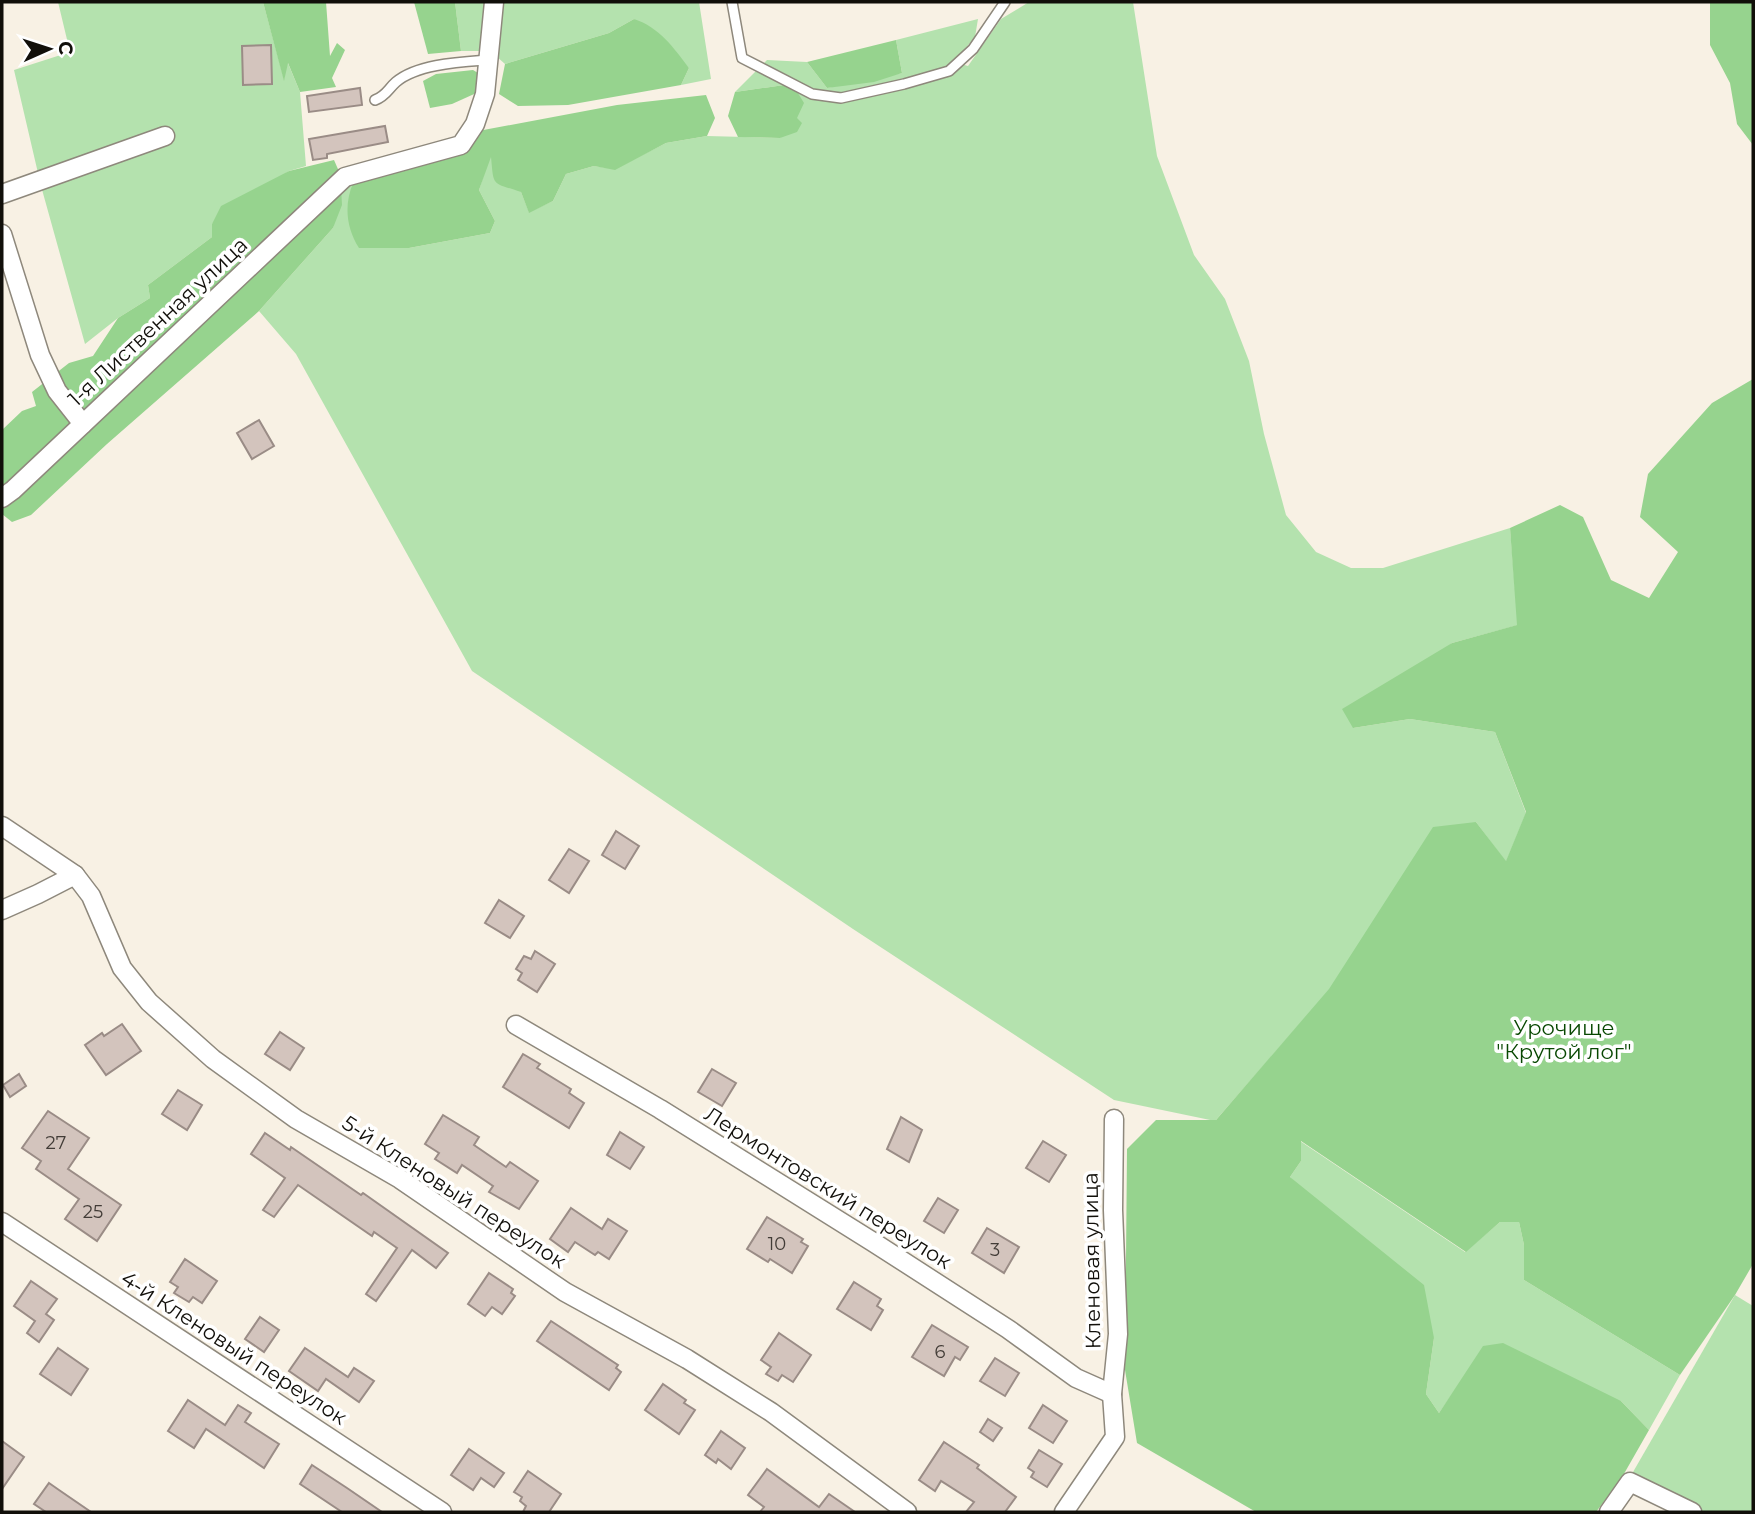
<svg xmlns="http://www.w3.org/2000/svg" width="1755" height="1514" font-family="Montserrat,sans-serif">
	<rect width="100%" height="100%" fill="#f8f1e4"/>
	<g fill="#b4e2ae">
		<polygon points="58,2 263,2 284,79 287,61 300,92 306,166 289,171 212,224 212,237 148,285 150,298 118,318 85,344 41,186 14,70 70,52"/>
		<polygon points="455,2 488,2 480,51 461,51"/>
		<polygon points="501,2 699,2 711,79 681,85 689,68 634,19 609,33 505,64 496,56"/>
		<polygon points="1029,2 1133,2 1157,156 1194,255 1225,299 1249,361 1264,434 1286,515 1316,552 1351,568 1383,568 1510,528 1518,625 1452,643 1353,728 1410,719 1495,732 1526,813 1506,862 1476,822 1215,1121 1114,1100 853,929 472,671 296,354 259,311 333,228 341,187 353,183 409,248 490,233 495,221 479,190 491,153 521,192 529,212 553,201 566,174 594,166 615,169 666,143 707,136 780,138 797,118 784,85 735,92 767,60 807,62 827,88 902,73 896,40 978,19 975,37 954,62 968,66 1001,19"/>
		<polygon points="1300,1141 1465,1252 1500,1222 1519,1222 1524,1245 1524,1280 1680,1375 1649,1430 1621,1401 1459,1384 1439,1413 1426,1394 1434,1338 1290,1177 1301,1161"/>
		<polygon points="1735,1295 1753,1306 1753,1512 1698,1512 1629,1479"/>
	</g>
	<g fill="#96d38e">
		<polygon points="263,2 326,2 330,56 337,43 345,50 332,78 336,87 300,92 288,63 284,81"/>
		<polygon points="414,2 455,2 461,51 428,54"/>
		<polygon points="1710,2 1753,2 1753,145 1737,124 1730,83 1710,45"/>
		<path d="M634 19C659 27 674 48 689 68L681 85 568 105 518 106 499 94 505 64 609 33Z"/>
		<polygon points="896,40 902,73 874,82 827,88 807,62"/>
		<polygon points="473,70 483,76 483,90 452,104 430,108 423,81 436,74"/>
		<polygon points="784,85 796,90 804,103 797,118 802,123 797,132 780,138 738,137 728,116 735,92"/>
		<path d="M706 95 715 118 707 136 666 143 615 170 594 166 566 174 553 201 529 213 521 192C491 182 494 187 491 157L479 190 495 221 490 233 409 248H359C346 227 344 205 353 183L478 131 617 105Z"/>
		<polygon points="334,160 341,176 2,491 2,430 22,411 36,406 32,392 69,363 93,356 118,318 150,298 148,285 212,237 212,224 221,206 289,171"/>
		<polygon points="341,187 342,205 333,228 259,311 107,444 31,515 12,522 2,514 2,500"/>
		<polygon points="1753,379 1753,1264 1735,1295 1680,1375 1524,1280 1524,1245 1519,1222 1500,1222 1466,1252 1301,1141 1301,1161 1290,1177 1424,1285 1434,1338 1426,1394 1439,1413 1483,1346 1503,1343 1621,1401 1649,1430 1621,1479 1596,1512 1256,1512 1137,1443 1125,1370 1127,1149 1156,1120 1216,1120 1329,989 1433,827 1476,822 1506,861 1526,812 1495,732 1410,719 1353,728 1342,709 1452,643 1517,625 1510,528 1560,505 1583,517 1611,580 1649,598 1678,552 1640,517 1648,474 1712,403"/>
	</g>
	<g fill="#d3c4bd" stroke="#9a8c86" stroke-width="2">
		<polygon points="271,45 272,84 243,85 242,46"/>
		<polygon points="360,88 362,105 309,112 307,96"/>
		<polygon points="385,126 388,142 327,154 327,158 313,160 309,139"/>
		<polygon points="259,420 274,446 252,459 237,433"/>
		<polygon points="616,831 639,846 625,869 602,855"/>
		<polygon points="569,849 589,861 569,893 549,880"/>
		<polygon points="499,900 524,916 510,938 485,923"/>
		<polygon points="535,951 555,964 537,992 518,980 522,973 516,969 524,956 531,959"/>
		<polygon points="122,1024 141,1051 106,1075 85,1045 102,1033 104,1036"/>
		<polygon points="280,1032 304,1048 290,1070 265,1054"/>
		<polygon points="523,1054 540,1064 537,1068 571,1089 569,1093 584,1103 569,1128 503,1087"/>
		<polygon points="712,1069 736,1083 722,1106 698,1092"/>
		<polygon points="19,1074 26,1086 10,1097 3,1085"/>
		<polygon points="178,1090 202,1105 187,1130 162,1114"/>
		<polygon points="48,1111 89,1138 68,1169 121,1205 97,1241 65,1219 79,1199 36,1169 41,1161 22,1148"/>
		<polygon points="443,1115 479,1137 474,1145 506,1167 510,1162 538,1181 519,1209 489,1192 493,1186 462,1165 457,1173 435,1159 439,1153 425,1144"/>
		<polygon points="901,1117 922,1130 909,1162 887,1149"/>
		<polygon points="620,1132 644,1147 630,1169 607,1155"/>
		<polygon points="265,1133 290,1150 291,1147 361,1195 363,1193 448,1253 436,1268 412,1250 376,1301 366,1294 397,1248 374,1232 372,1236 298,1185 274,1217 263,1210 285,1178 251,1154"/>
		<polygon points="1043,1141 1066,1155 1049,1182 1026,1168"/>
		<polygon points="938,1198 958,1210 944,1233 924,1221"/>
		<polygon points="571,1208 602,1229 608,1219 627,1231 609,1259 598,1252 595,1255 575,1242 568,1252 550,1239"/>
		<polygon points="767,1217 803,1239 801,1242 808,1246 792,1273 770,1259 768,1262 747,1249"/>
		<polygon points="987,1228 1019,1247 1004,1273 972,1253"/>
		<polygon points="185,1259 217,1281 202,1303 193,1297 189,1302 174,1293 178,1287 170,1282"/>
		<polygon points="489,1273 513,1289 511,1293 515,1296 502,1314 492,1307 485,1316 468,1304"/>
		<polygon points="31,1281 57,1299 46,1314 54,1320 39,1342 27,1333 35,1321 14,1306"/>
		<polygon points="854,1282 881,1299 877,1306 883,1310 871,1330 837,1309"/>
		<polygon points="260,1317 279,1330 264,1352 245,1339"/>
		<polygon points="551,1321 618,1365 616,1368 621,1372 609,1390 537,1341"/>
		<polygon points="932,1325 968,1347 960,1360 955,1357 944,1376 912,1357"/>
		<polygon points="779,1333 811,1355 793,1382 782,1375 778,1381 766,1374 771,1367 761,1360"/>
		<polygon points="58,1348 88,1369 71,1395 40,1374"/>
		<polygon points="305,1348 348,1377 354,1368 374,1381 359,1402 326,1379 318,1391 289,1371"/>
		<polygon points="995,1358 1019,1373 1005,1396 980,1381"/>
		<polygon points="663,1384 686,1400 684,1403 695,1410 679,1434 645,1410"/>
		<polygon points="188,1400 225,1425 238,1405 251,1413 245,1422 279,1444 264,1468 206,1429 194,1448 168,1431"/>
		<polygon points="1043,1405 1067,1421 1053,1443 1029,1428"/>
		<polygon points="988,1419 1002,1428 993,1441 980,1432"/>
		<polygon points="721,1431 745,1448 731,1469 718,1459 716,1463 705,1455"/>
		<polygon points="2,1441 24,1457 2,1489"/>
		<polygon points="944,1442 979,1465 977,1468 1016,1497 1005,1512 966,1512 974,1502 941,1481 935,1491 919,1480"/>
		<polygon points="469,1449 504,1473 494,1487 481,1478 473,1490 451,1475"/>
		<polygon points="1039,1450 1062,1464 1047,1487 1031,1477 1034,1472 1028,1468"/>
		<polygon points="312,1465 347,1488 382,1512 342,1512 300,1484"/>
		<polygon points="767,1469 819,1507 829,1494 855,1512 760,1512 764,1507 748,1495"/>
		<polygon points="528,1471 561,1494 549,1512 523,1512 526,1506 520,1501 522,1497 514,1492"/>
		<polygon points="49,1483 59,1490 91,1512 46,1512 34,1504"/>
	</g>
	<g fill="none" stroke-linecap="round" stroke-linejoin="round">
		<g stroke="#8e887c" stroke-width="12">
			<g id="lane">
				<polyline points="732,2 742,58 812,94 841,98 904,84 949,71 973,49 1005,2"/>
				<path d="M375 100C386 96 388 89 396 82 417 64 460 62 487 60"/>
			</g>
		</g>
		<g stroke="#8e887c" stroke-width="21">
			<g id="street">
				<polyline points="2,194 165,136"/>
				<polyline points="2,234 40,355 57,391 83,424"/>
				<polyline points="2,498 13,490 345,177 461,145 475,124 485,94 494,2"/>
				<polyline points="2,826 75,875 91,896 122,968 149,1002 213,1059 296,1119 400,1179 565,1292 687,1359 771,1412 907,1512"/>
				<polyline points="2,910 38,894 75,875"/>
				<polyline points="516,1025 660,1109 873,1242 1008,1329 1076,1378 1112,1394"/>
				<polyline points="2,1222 442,1512"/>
				<polyline points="1064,1512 1115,1437 1112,1394 1118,1334 1113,1210 1114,1119"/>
				<polyline points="1609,1512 1630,1482 1692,1512"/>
			</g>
		</g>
		<use href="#lane" stroke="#fff" stroke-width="9"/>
		<use href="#street" stroke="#fff" stroke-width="18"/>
	</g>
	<g text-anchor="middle" stroke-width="7" stroke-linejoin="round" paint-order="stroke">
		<g font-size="18" fill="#423c37">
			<text x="56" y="1149">27</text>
			<text x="93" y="1218">25</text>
			<text x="777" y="1250">10</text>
			<text x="995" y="1256">3</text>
			<text x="940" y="1358">6</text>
		</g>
		<g font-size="21" fill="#110f0a" stroke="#fff">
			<text transform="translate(158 322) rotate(-43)" y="7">1-я Лиственная улица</text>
			<text transform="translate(828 1188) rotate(32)" y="7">Лермонтовский переулок</text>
			<text transform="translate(454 1192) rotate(33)" y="7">5-й Кленовый переулок</text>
			<text transform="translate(1092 1261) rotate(-91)" y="7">Кленовая улица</text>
			<text transform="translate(234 1348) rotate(33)" y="7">4-й Кленовый переулок</text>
		</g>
		<g font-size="21" fill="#084802" stroke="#fff">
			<text x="1564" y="1035">Урочище<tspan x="1564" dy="24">"Крутой лог"</tspan></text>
		</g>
	</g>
	<rect width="1755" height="1514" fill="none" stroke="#110f0a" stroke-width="7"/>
	<g transform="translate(49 49) rotate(87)" stroke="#ffffff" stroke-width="5" paint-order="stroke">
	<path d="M0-5L12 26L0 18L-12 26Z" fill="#110f0a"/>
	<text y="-10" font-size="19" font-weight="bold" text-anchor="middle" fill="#110f0a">С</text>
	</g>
</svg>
